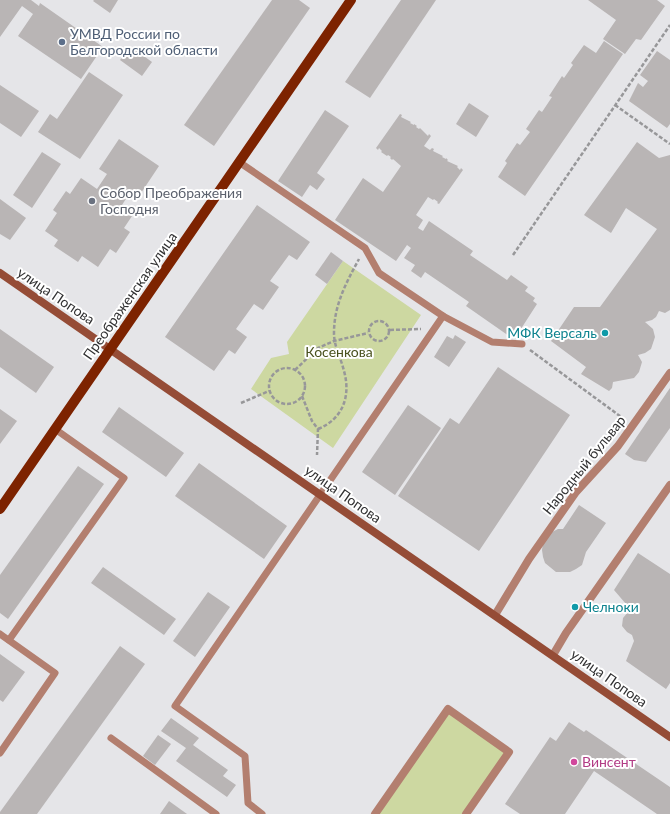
<svg xmlns="http://www.w3.org/2000/svg" width="670" height="814" font-family="Lato,sans-serif">
	<rect width="100%" height="100%" fill="#e5e5e8"/>
	<g fill="#cdd8a1">
		<polygon points="343,261 421,315 333,448 251,389 271,358 289,354 287,342"/>
		<polygon points="448,711 508,753 465,814 376,814"/>
	</g>
	<g fill="#b9b5b5">
		<polygon points="0,0 31,0 39,6 40,3 103,47 81,79 18,36 33,14 22,6 0,37"/>
		<polygon points="94,0 118,0 110,13 93,1"/>
		<polygon points="272,0 299,0 310,8 214,146 184,125"/>
		<polygon points="401,0 436,0 370,98 345,82"/>
		<polygon points="588,0 657,0 665,6 641,40 636,39 625,54 603,39 616,20"/>
		<polygon points="604,41 623,54 525,196 498,177 507,163 505,161 517,143 520,145 530,132 526,129 539,110 542,112 552,97 549,96 562,76 564,78 573,65 571,63 584,45 596,53"/>
		<polygon points="130,46 152,62 142,76 120,60"/>
		<polygon points="657,51 670,60 670,124 667,128 629,101 638,83 643,87 648,81 640,75"/>
		<polygon points="89,72 123,95 80,159 38,132 50,114 57,119"/>
		<polygon points="0,85 39,111 21,137 0,123"/>
		<polygon points="469,103 489,116 476,137 456,124"/>
		<polygon points="325,110 349,126 317,173 325,179 317,190 310,185 302,197 278,181"/>
		<polygon points="400,114 402,115 401,117 411,122 410,123 414,125 414,124 417,126 416,127 419,129 420,128 428,136 429,134 431,136 424,146 430,150 432,148 434,149 433,151 443,156 442,157 446,159 446,158 448,160 447,161 458,166 457,167 460,170 461,168 463,170 439,204 437,203 438,202 434,199 433,200 428,197 416,215 423,220 418,228 423,231 429,221 473,251 470,255 507,280 511,275 528,287 525,291 535,298 533,301 537,304 517,335 512,332 509,336 466,306 469,302 425,272 421,278 411,271 415,265 404,258 411,248 407,245 396,261 335,220 363,178 383,192 401,166 393,159 392,160 390,158 391,157 388,155 387,156 381,152 382,151 379,148 378,150 376,148"/>
		<polygon points="119,139 159,166 139,196 131,191 122,205 134,213 124,228 130,232 116,253 110,249 98,267 82,256 78,262 54,246 58,240 45,231 57,213 53,210 66,191 70,194 81,178 97,189 107,174 99,169"/>
		<polygon points="637,142 659,158 670,155 670,310 665,313 659,311 656,317 652,320 645,322 653,329 655,337 651,349 645,353 638,355 642,362 639,372 634,378 613,382 612,388 609,391 581,374 586,367 551,341 574,307 600,307 657,229 626,208 611,233 584,215"/>
		<polygon points="42,152 61,164 32,208 13,195"/>
		<polygon points="0,199 26,218 10,240 0,234"/>
		<polygon points="257,205 310,242 297,260 289,255 270,281 279,287 263,310 254,304 236,329 247,337 235,354 229,350 214,371 165,337"/>
		<polygon points="331,252 343,261 327,284 315,275"/>
		<polygon points="0,329 54,367 36,393 0,367"/>
		<polygon points="455,335 466,342 449,367 434,357 447,336 453,339"/>
		<polygon points="498,367 570,415 479,551 398,496 450,418 459,424"/>
		<polygon points="670,388 670,428 646,462 634,460 625,454"/>
		<polygon points="408,405 441,428 395,495 362,472"/>
		<polygon points="119,407 184,453 166,477 102,432"/>
		<polygon points="0,409 17,421 0,444"/>
		<polygon points="199,463 287,526 264,559 175,496"/>
		<polygon points="78,466 104,484 8,619 0,613 0,575"/>
		<polygon points="579,505 606,523 586,552 582,565 576,569 570,572 556,572 545,563 543,557 542,550 543,543 552,532 558,529 563,529"/>
		<polygon points="638,553 670,574 670,683 666,689 626,661 634,641 632,635 627,632 622,626 623,618 628,612 626,604 614,590"/>
		<polygon points="103,567 176,619 164,635 91,583"/>
		<polygon points="208,592 230,607 195,657 173,641"/>
		<polygon points="120,646 145,664 37,814 0,814 0,812"/>
		<polygon points="0,654 25,672 3,702 0,700"/>
		<polygon points="171,718 199,738 193,745 228,770 223,776 236,785 227,797 176,761 186,748 161,731"/>
		<polygon points="569,722 584,732 586,730 670,787 670,814 657,814 594,771 565,814 520,814 505,804 550,737 556,741"/>
		<polygon points="158,735 171,744 155,765 143,756"/>
		<polygon points="169,801 187,814 160,814"/>
	</g>
	<g fill="none" stroke-linecap="round" stroke-linejoin="round">
		<g stroke="#979799" stroke-width="2.5" stroke-dasharray="4 2" stroke-linecap="butt">
			<polyline points="615,105 670,144"/>
			<polyline points="513,255 670,25"/>
			<circle cx="379" cy="331" r="10"/>
			<polyline points="390,330 421,329"/>
			<polyline points="530,350 624,419"/>
			<circle cx="287" cy="386" r="18"/>
			<polyline points="295,370 318,348 334,341 368,333"/>
			<polyline points="302,396 312,421 318,429 317,455"/>
			<polyline points="241,403 269,391"/>
			<path d="M318 429C343 419 351 396 344 371 341 358 334 347 334 333 334 305 346 283 359 259"/>
		</g>
		<g stroke="#b37f6f" stroke-width="7">
			<polyline points="239,162 365,248 379,273 443,316 175,706 245,756 248,803 262,814"/>
			<polyline points="443,316 492,342 522,344"/>
			<polyline points="0,634 55,673 0,753"/>
			<polyline points="9,640 124,478 55,429"/>
			<polyline points="111,738 216,814"/>
		</g>
		<g stroke="#b37f6f" stroke-width="8">
			<polyline points="495,615 529,559 576,492 618,446 670,373"/>
			<polyline points="553,655 566,633 670,485"/>
			<polyline points="375,814 448,709 509,752 466,814"/>
		</g>
		<polyline stroke="#954c36" stroke-width="8" points="0,273 670,737"/>
		<polyline stroke="#7d2300" stroke-width="10" points="0,509 351,0"/>
	</g>
	<circle fill="#5c6f8a" stroke="#fff" stroke-width="1.5" cx="62" cy="42" r="4"/>
	<circle fill="#6b7280" stroke="#fff" stroke-width="1.5" cx="92" cy="201" r="4"/>
	<g fill="#0f9aa8" stroke="#fff" stroke-width="1.5">
		<circle cx="605" cy="333" r="4"/>
		<circle cx="575" cy="607" r="4"/>
	</g>
	<circle fill="#d1479c" stroke="#fff" stroke-width="1.5" cx="574" cy="762" r="4"/>
	<g text-anchor="middle" stroke-width="4" stroke-linejoin="round" paint-order="stroke">
		<g font-size="14" fill="#4e5e75" stroke="#fff" text-anchor="start">
			<text x="70" y="39">УМВД России по<tspan x="70" dy="16">Белгородской области</tspan></text>
		</g>
		<g font-size="14" fill="#5b616d" stroke="#fff" text-anchor="start">
			<text x="100" y="198">Собор Преображения<tspan x="100" dy="16">Господня</tspan></text>
		</g>
		<g font-size="14" fill="#313132" stroke="#fff">
			<text transform="translate(56 296) rotate(34)" y="5">улица Попова</text>
			<text transform="translate(130 296) rotate(-55)" y="5">Преображенская улица</text>
			<text transform="translate(584 465) rotate(-51)" y="5">Народный бульвар</text>
			<text transform="translate(343 494) rotate(35)" y="5">улица Попова</text>
			<text transform="translate(609 678) rotate(35)" y="5">улица Попова</text>
		</g>
		<g font-size="14" fill="#0d838f" stroke="#fff" text-anchor="end">
			<text x="597" y="338">МФК Версаль</text>
			<text x="583" y="612" text-anchor="start">Челноки</text>
		</g>
		<g font-size="14" fill="#49511e" stroke="#fff">
			<text x="339" y="357">Косенкова</text>
		</g>
		<g font-size="14" fill="#b23c85" stroke="#fff" text-anchor="start">
			<text x="582" y="767">Винсент</text>
		</g>
	</g>
</svg>
